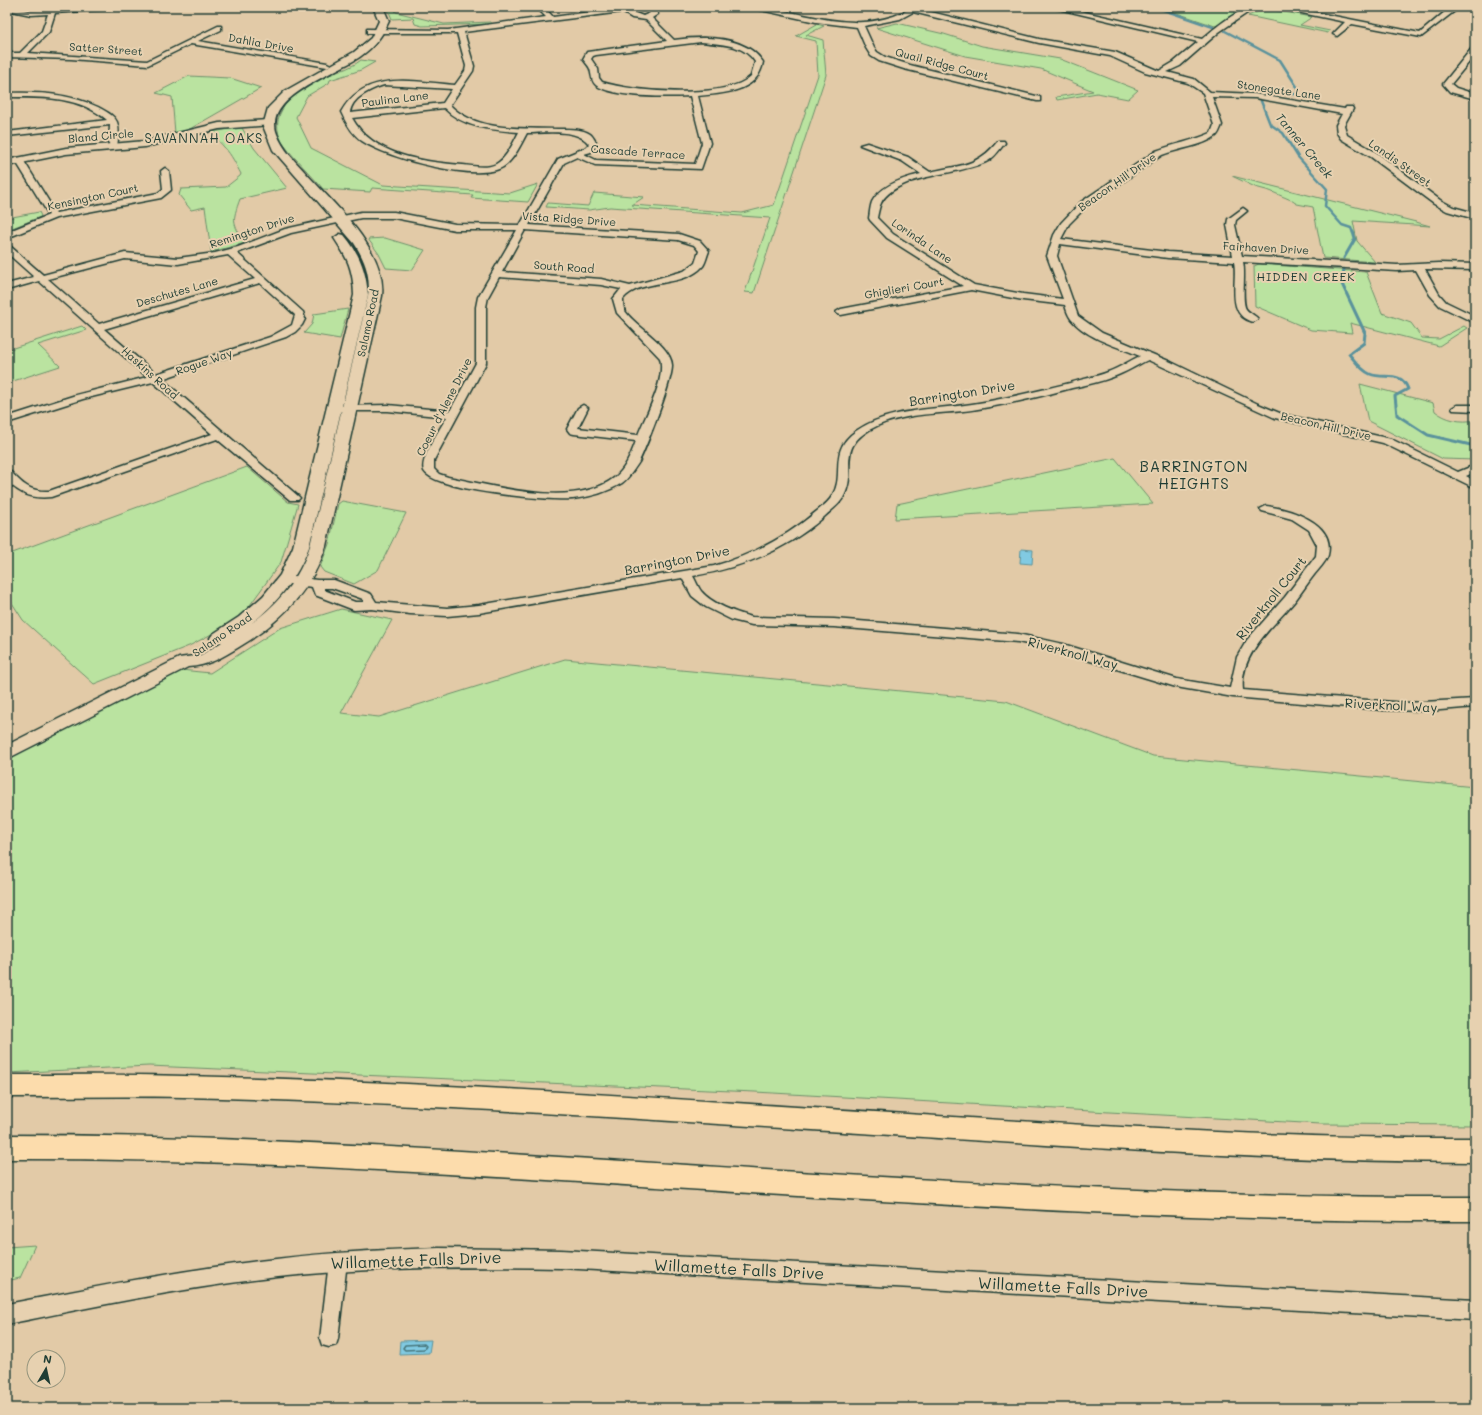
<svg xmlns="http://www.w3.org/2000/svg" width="1482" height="1415" font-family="Mali,sans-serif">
	<rect width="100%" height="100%" fill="#e2caa7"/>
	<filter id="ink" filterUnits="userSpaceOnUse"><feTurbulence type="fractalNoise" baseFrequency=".025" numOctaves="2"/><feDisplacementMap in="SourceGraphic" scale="8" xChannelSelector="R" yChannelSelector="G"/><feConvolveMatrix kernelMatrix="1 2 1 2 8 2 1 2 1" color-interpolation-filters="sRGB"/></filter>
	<g filter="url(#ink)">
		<g fill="#bae3a0" stroke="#6c906a">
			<polygon points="387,7 393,7 396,12 444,24 490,22 491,24 422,26 415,24 413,18 392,19"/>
			<polygon points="1153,7 1242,7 1221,24 1215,26 1168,10"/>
			<polygon points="1261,10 1273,10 1312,17 1300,25 1330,31 1328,33 1248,16"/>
			<polygon points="897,23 944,34 982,46 1060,59 1138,90 1128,99 1097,93 1057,100 1056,97 1093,91 1041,69 965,56 876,28"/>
			<polygon points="817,24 824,26 806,35 823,40 826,75 754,293 745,292 770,218 610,207 589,210 546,207 548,203 588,206 594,193 644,197 632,205 742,213 774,205 818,75 816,41 796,36"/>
			<path d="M361 60 375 62 361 70 330 80 329 83 307 96 296 117 311 148 383 185 510 193 538 184 528 202 471 198 473 195 372 188 370 192 323 189C313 176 288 153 281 140 267 110 299 89 322 78 335 72 350 69 361 60Z"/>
			<polygon points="189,76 230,78 261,88 188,130 175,133 172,97 156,93"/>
			<path d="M236 128H242L254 148 287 188 240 199C232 221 232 223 245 243L211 252 205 207 191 210 179 195 181 189 226 187 240 176 241 174C236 165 232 155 224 147 219 141 215 139 212 132Z"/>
			<polygon points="1232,176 1416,222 1430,226 1353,221 1357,241 1375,262 1323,258 1313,207 1297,204 1291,200 1270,191 1255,187"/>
			<polygon points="39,212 41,216 40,217 7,230 7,218"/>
			<polygon points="385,238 425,250 412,270 386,268 379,254 368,239"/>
			<polygon points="1259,264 1366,272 1382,313 1411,323 1422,338 1439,339 1464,326 1467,328 1439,346 1350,323 1352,333 1311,330 1255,306 1254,266"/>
			<polygon points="348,309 340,339 304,333 312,324 314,314"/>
			<polygon points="82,326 86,330 38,345 60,366 7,383 7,350"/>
			<path d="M1360 384 1433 403 1435 411C1446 420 1461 423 1475 420V460L1443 459 1368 421Z"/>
			<polygon points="1115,458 1153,504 895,519 897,504"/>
			<polygon points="247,467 288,502 298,504 281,562 240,619 189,646 94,684 23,620 7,595 7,555"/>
			<polygon points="342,501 406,513 378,570 354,584 324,572 320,567 329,544 338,504"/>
			<polygon points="341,609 392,620 341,713 379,717 565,659 1006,701 1153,756 1475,787 1475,1125 1321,1124 755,1092 149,1066 7,1073 7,759 181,670 210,673 280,628"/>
			<polygon points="35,1245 20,1278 7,1281 7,1247"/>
		</g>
		<g fill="#81cae2" stroke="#5a929c">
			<polygon points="1021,549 1033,550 1032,564 1020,563"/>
			<polygon points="431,1340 429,1353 399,1354 400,1341"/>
		</g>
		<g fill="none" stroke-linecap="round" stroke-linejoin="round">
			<polygon stroke="#46757a" stroke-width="1.5" points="424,1344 426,1346 424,1349 405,1350 403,1348 405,1345"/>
			<g stroke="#5a929c" stroke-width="2.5">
				<polyline points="1155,7 1213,27"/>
				<polyline points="1225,31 1280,60 1299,90 1297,94 1266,94 1261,101 1270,124 1283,133 1298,157 1327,189 1325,206 1342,225 1351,228 1353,233"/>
			</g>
			<g stroke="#5a929c" stroke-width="3">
				<polyline points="1344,258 1355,239 1353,232"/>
				<path d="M1344 269 1342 284 1365 333 1364 343 1349 354C1355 361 1361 370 1370 374 1384 380 1401 370 1408 389L1395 396 1397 415 1428 435 1475 446"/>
			</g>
			<g stroke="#1f3d34" stroke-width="3">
				<g id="minor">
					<polygon points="7,7 31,11 83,7 115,7 111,9 55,13 49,32 28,53 147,61 218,26 221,26 221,30 198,41 327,63 331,65 327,67 191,44 148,65 71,59 7,57 7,53 20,53 42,31 48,14 31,15 7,10"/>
					<polygon points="449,7 461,7 462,8 458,10"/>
					<path d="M536 7H544L553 17 627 7H653L658 14 652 18 674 40C703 36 745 35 763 62 758 93 723 93 698 96L710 143 701 169 595 165 577 157 564 163 529 225 679 234 700 241 709 251C707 255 706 262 703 266 683 289 642 277 623 299 623 303 623 308 625 311 636 327 671 346 672 365 673 380 646 447 639 462 635 468 628 479 622 483 608 492 590 497 573 499 550 501 435 491 424 471 419 460 441 427 447 417L388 411H336L335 409 340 406 388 405 450 411 476 363V307L478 297 517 230H455L394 218H361L291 233 237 253 303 312 305 319 302 325 295 332 286 337 162 379 298 496 300 498 298 500H290L217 439 51 497C32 499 20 494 7 481V471L11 472C23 485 31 492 49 491L212 434 153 382 83 399 7 423V417L76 395 147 377 39 281 7 290V284L34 277 7 253V245L10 246 43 275 125 253 178 258 215 253 238 247 285 229 361 212H394L455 224 520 225 558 159 585 148 589 144C577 128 545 133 527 133 521 144 514 160 503 167 477 183 387 158 362 141 352 134 346 123 341 112 365 69 414 82 455 85L465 71 466 66 457 33H367V29L448 30 546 17ZM646 8 650 13 643 16 630 11ZM622 12 632 18 646 20 667 41 587 52 583 59C585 62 589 66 590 69 592 75 591 82 597 86 617 98 667 97 690 96L702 143 695 164 596 160 584 154 591 152 597 144C595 141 593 136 590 134 581 128 567 129 557 129 523 128 476 132 450 105L473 71 474 66 464 32ZM701 42C720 44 744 44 755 62L751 76C727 100 632 92 602 82L599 78 598 69 591 59 593 56 596 55ZM384 85 452 89 443 103 350 113C351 98 371 89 384 85ZM444 108C463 128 493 130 519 132 513 143 507 158 496 164 487 169 473 166 463 165 424 162 373 156 352 118ZM525 230 678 240 694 245 699 251 695 263 684 271 630 286 601 279 502 272ZM228 255 255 279 99 324 48 279 125 259 178 264ZM499 277 601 285 621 289 613 299 617 313 660 358C666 380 646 414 638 435L578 428 588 408 583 405 578 408 567 429 570 433 574 434 636 441C631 454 626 469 614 478 574 509 494 486 448 477L439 474 434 469V460L486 363V307L488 297ZM260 283 295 315 292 325 270 337 156 374 104 329Z"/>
					<path d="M747 7C784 7 818 22 854 22 867 23 881 20 894 16 904 12 911 7 923 7L919 9 1039 39 1115 52 1159 71 1174 62 1198 42 1050 7H1063L1202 39C1215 28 1239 7 1256 7L1219 32 1180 66 1167 72 1194 79 1210 92 1255 94 1345 109 1346 107H1352L1353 109 1344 125 1347 135 1377 153 1440 200 1453 207 1475 213V219L1447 211 1434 204 1371 157 1341 139 1337 133 1336 125 1342 114 1255 98 1212 97 1222 125C1220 129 1219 134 1216 136 1201 147 1179 148 1162 155L1087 206 1069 224 1061 239 1168 252 1233 256 1227 225 1228 219 1243 208 1247 211 1236 220 1235 225 1242 256 1397 265 1439 263 1475 264V270L1425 269 1439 294 1446 302 1475 316V323L1440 306 1430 295 1416 270 1397 271 1243 262C1246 273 1241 301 1246 309 1249 313 1255 315 1258 319L1253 322C1225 315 1238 281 1234 262L1168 258 1060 244 1057 256 1078 316 1102 333 1171 362 1258 404 1282 414 1391 439 1458 472 1475 465V472L1466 476 1475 481V488L1383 443 1275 418 1148 360C1137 365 1125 373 1113 377 1100 382 1086 385 1072 388 1039 397 1006 405 972 410 942 414 907 413 879 425 831 447 860 469 843 498 838 506 830 511 824 517 786 550 742 568 693 576 696 581 698 587 701 591 712 604 736 613 752 617L834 619 1018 634 1063 644 1177 679 1230 688 1237 657 1247 640 1285 597 1316 556 1317 545 1309 530 1292 519 1262 511 1260 509 1266 506C1289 509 1336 522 1328 555 1326 562 1318 570 1314 575 1307 584 1301 593 1294 602 1273 627 1239 654 1243 690L1406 703 1475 699V707L1429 711 1383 710 1233 697 1176 687 1054 650 1018 642 834 627 752 625 732 620 706 607 692 596 682 578 479 613 447 616 410 614 372 609 354 610 315 595 312 587 282 583 280 580 286 576 317 580H334L371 594 376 602 447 608 479 605 714 566C752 555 787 537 817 511 822 507 829 502 832 496 846 474 827 451 856 431 889 408 934 410 972 404 1005 399 1037 391 1070 383 1082 379 1096 377 1108 372 1119 368 1129 361 1140 356 1117 346 1087 339 1071 319 1068 315 1066 309 1065 305L1023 300 971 290 841 315 838 314 836 312 841 309 963 286 887 238 870 220 869 218C870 213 870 207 872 202 881 185 904 178 921 174L902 161 860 145 867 143 908 157 930 172C959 165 978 167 998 141H1004L1005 143C1000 149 995 157 988 161 960 176 897 173 881 203 879 207 878 213 877 218L893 234 974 285 1023 294 1063 299 1047 256 1054 235 1061 223 1081 202 1156 151C1174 144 1193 141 1211 133L1214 125 1203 93 1188 83 1145 72 1110 56 1039 43 913 12 900 19 864 26 874 48 877 52 885 57 910 65 1040 97V101H1037L904 69 879 61 871 56 866 48 857 27 816 22ZM324 588H332L363 599 364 602H355L324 590Z"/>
					<polygon points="1273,7 1288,7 1420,33 1447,10 1443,7 1452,7 1456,10 1421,37 1352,24 1337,36 1333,34 1345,22"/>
					<polygon points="1472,48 1475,48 1475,55 1451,84 1456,88 1475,94 1475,99 1450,92 1443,84"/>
					<path d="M7 93C39 92 68 93 98 107 105 111 114 115 117 122 120 130 118 139 117 147L113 149 109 147 110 125 7 136V132L107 120C79 96 42 97 7 97Z"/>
					<polygon points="16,158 22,158 56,213 158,193 163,189 161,171 165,168 169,171 171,190 161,198 56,218 7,238 7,232 49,215 15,160"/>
					<polygon points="1457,405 1475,405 1475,411 1453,410 1452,408"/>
					<polygon points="338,1254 344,1257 347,1262 338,1339 336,1345 329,1347 322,1345 320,1339 329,1262 332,1257"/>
				</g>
			</g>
			<g stroke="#1f3d34" stroke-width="3">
				<g id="tertiary">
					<polygon points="268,120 273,123 271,125 219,129 145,147 66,154 7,166 7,160 66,148 145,141 219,123"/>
					<path d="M439 1248 561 1250 1475 1300V1320L561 1268C466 1266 372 1267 278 1277 187 1287 97 1306 7 1324V1304C96 1287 185 1269 276 1259 330 1252 384 1250 439 1248Z"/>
				</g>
			</g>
			<g stroke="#1f3d34" stroke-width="3">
				<path id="secondary" d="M373 7H383L389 21C382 36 375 46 361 56 338 73 262 97 277 134 283 149 293 159 304 171 333 204 387 249 382 296L326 546C311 592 279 623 239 647 222 657 209 666 188 667L7 759V745L179 658 201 655 222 642H213L210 638 213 634 239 617 263 596 280 575 293 547 354 295C353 269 348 259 334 238L340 234 344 235C360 254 366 271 368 295L309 547C297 578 278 602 252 623 280 602 299 579 310 546L368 296C371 276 365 260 354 243L273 150 263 126 268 108 285 91 354 52 371 38 379 21Z"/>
			</g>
			<g stroke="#1f3d34" stroke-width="3">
				<g id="motorway">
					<path d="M7 1075C66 1075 125 1074 184 1076 425 1081 666 1099 907 1114 1096 1126 1285 1139 1475 1138V1162C1285 1162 1096 1148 907 1136 666 1121 425 1103 184 1097 125 1096 66 1097 7 1097Z"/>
					<path d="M7 1135C229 1135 450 1150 671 1164 938 1181 1207 1198 1475 1197V1221C1207 1222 938 1205 671 1188 450 1174 229 1158 7 1159Z"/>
				</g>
			</g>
			<use href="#minor" fill="#e7d1b0" fill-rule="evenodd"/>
			<use href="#tertiary" fill="#e7d1b0" fill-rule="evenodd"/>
			<use href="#secondary" fill="#e7d1b0" fill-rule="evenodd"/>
			<use href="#motorway" fill="#fcdcac" fill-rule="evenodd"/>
		</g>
	</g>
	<g text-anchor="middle" stroke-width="4" stroke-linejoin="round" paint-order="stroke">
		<g font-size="11" fill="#1f3d34" stroke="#e7d1b0">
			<text transform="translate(261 43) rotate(10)" y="4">Dahlia Drive</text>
			<text transform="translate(106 49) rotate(4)" y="4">Satter Street</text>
			<text transform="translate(942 64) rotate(15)" y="4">Quail Ridge Court</text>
			<text transform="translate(1279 90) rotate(8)" y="4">Stonegate Lane</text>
			<text transform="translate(395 99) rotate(-7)" y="4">Paulina Lane</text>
			<text transform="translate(101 136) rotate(-5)" y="4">Bland Circle</text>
			<text transform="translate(638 152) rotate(4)" y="4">Cascade Terrace</text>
			<text transform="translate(1400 163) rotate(35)" y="4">Landis Street</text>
			<text transform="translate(1117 182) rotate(-35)" y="4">Beacon Hill Drive</text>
			<text transform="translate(93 197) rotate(-12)" y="4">Kensington Court</text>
			<text transform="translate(569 219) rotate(4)" y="4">Vista Ridge Drive</text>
			<text transform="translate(252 231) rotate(-18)" y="4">Remington Drive</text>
			<text transform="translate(922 241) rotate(34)" y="4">Lorinda Lane</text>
			<text transform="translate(1266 248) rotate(3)" y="4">Fairhaven Drive</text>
			<text transform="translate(564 267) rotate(4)" y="4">South Road</text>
			<text transform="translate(904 288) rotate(-10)" y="4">Ghiglieri Court</text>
			<text transform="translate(177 292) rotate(-16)" y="4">Deschutes Lane</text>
			<text transform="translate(368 323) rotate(-78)" y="4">Salamo Road</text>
			<text transform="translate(204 362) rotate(-19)" y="4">Rogue Way</text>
			<text transform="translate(150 373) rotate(42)" y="4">Haskins Road</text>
			<text transform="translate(444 407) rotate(-63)" y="4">Coeur d'Alene Drive</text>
			<text transform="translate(1326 426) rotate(13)" y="4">Beacon Hill Drive</text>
			<text transform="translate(222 635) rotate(-34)" y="4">Salamo Road</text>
		</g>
		<g font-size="12" font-style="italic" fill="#24443d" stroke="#e7d1b0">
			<text transform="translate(1304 146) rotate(50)" y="4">Tanner Creek</text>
		</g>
		<g font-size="12" letter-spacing="1" fill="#1f3d34" stroke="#e7d1b0">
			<text x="1306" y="281">HIDDEN CREEK</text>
		</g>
		<g font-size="13" letter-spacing="1" fill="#1f3d34" stroke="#e7d1b0">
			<text x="204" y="143">SAVANNAH OAKS</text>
		</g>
		<g font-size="13" fill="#1f3d34" stroke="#e7d1b0">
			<text transform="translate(962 393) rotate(-9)" y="5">Barrington Drive</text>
			<text transform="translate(677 560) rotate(-11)" y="5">Barrington Drive</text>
			<text transform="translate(1271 598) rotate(-51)" y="5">Riverknoll Court</text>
			<text transform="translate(1073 653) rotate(15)" y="5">Riverknoll Way</text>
			<text transform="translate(1391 705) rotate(3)" y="5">Riverknoll Way</text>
		</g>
		<g font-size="15" letter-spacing="1" fill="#1f3d34" stroke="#e7d1b0">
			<text x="1194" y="472">BARRINGTON<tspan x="1194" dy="17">HEIGHTS</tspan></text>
		</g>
		<g font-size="16" fill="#1f3d34" stroke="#e7d1b0">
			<text transform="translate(416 1260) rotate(-2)" y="6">Willamette Falls Drive</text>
			<text transform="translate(739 1269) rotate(3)" y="6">Willamette Falls Drive</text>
			<text transform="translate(1063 1287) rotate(3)" y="6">Willamette Falls Drive</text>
		</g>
	</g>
	<rect width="1482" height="1415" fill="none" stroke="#e7d1b0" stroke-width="24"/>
	<rect x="12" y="12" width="1458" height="1391" fill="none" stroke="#1f3d34" stroke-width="1.5" filter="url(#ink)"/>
	<g transform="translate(46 1369) rotate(9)"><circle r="19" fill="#e7d1b0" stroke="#97967e"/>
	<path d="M0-3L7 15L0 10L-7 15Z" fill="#1f3d34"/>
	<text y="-6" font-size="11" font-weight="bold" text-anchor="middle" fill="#1f3d34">N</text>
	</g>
</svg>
